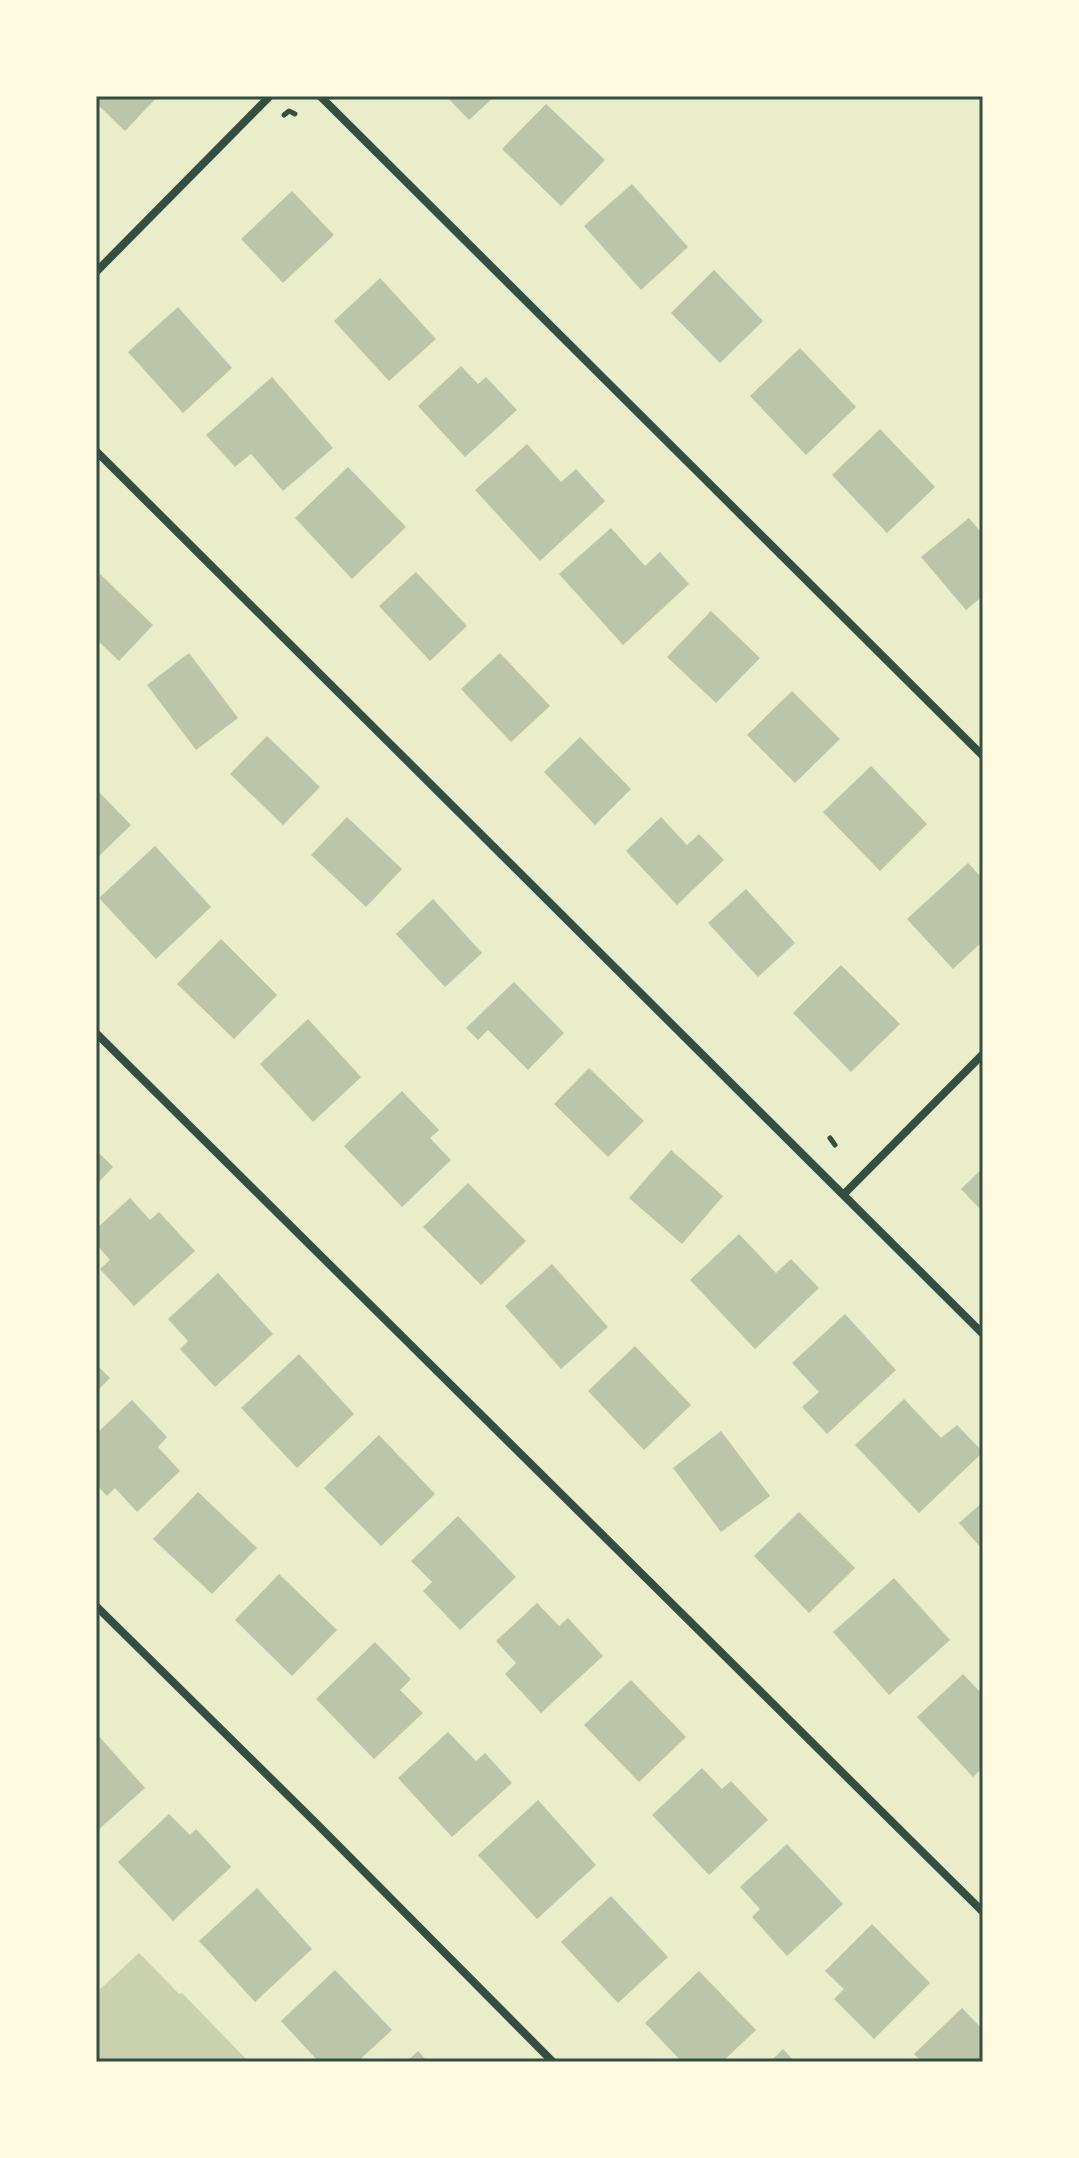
<svg xmlns="http://www.w3.org/2000/svg" width="1079" height="2158" font-family="Ubuntu,sans-serif">
	<rect width="100%" height="100%" fill="#e9edc9"/>
	<polygon fill="#cad2ad" points="139,1953 179,1994 182,1993 249,2062 96,2062 96,1993"/>
	<g fill="#bcc5a7">
		<polygon points="96,96 158,96 125,131 96,103"/>
		<polygon points="446,96 495,96 469,120"/>
		<polygon points="546,104 605,160 561,206 502,149"/>
		<polygon points="632,184 688,247 641,290 584,226"/>
		<polygon points="292,191 334,235 283,283 241,239"/>
		<polygon points="714,270 763,321 720,363 671,313"/>
		<polygon points="380,278 436,339 389,381 334,321"/>
		<polygon points="178,307 232,368 183,413 128,352"/>
		<polygon points="800,348 856,407 806,455 750,396"/>
		<polygon points="461,366 478,384 486,377 517,410 465,457 418,406"/>
		<polygon points="272,377 333,448 283,491 251,454 235,467 206,435"/>
		<polygon points="880,429 935,487 887,533 832,475"/>
		<polygon points="527,444 561,482 576,469 605,501 540,561 475,490"/>
		<polygon points="348,467 406,527 352,579 295,518"/>
		<polygon points="969,518 983,535 983,596 966,610 921,557"/>
		<polygon points="611,528 645,566 660,552 689,584 623,645 559,574"/>
		<polygon points="416,572 467,626 430,661 379,606"/>
		<polygon points="100,574 153,625 119,661 96,639 96,578"/>
		<polygon points="711,611 760,658 716,703 667,657"/>
		<polygon points="189,653 238,718 196,750 147,685"/>
		<polygon points="500,653 550,706 511,742 461,689"/>
		<polygon points="792,691 840,739 795,783 747,735"/>
		<polygon points="267,736 320,787 283,825 230,774"/>
		<polygon points="580,737 631,789 595,825 544,772"/>
		<polygon points="871,766 927,824 880,871 823,812"/>
		<polygon points="96,789 131,825 96,859"/>
		<polygon points="347,817 402,869 366,907 311,855"/>
		<polygon points="661,817 687,845 699,834 724,860 677,905 626,851"/>
		<polygon points="155,846 211,907 156,959 99,898"/>
		<polygon points="968,863 983,879 983,941 953,969 907,919"/>
		<polygon points="746,889 795,943 758,977 708,923"/>
		<polygon points="433,899 482,953 445,987 396,934"/>
		<polygon points="221,939 277,995 234,1039 177,984"/>
		<polygon points="841,965 900,1024 851,1072 793,1013"/>
		<polygon points="514,982 564,1033 528,1070 488,1030 478,1040 466,1028"/>
		<polygon points="308,1019 361,1077 313,1122 260,1064"/>
		<polygon points="589,1068 644,1121 608,1157 554,1104"/>
		<polygon points="402,1091 439,1130 430,1138 451,1160 402,1207 344,1146"/>
		<polygon points="96,1150 113,1167 96,1185"/>
		<polygon points="671,1150 723,1196 682,1244 629,1198"/>
		<polygon points="983,1168 983,1212 961,1189"/>
		<polygon points="468,1183 526,1241 481,1285 423,1227"/>
		<polygon points="130,1198 150,1220 159,1212 195,1251 134,1306 100,1269 110,1260 96,1244 96,1229"/>
		<polygon points="739,1234 776,1273 791,1259 819,1288 755,1349 690,1280"/>
		<polygon points="552,1264 608,1327 561,1369 505,1306"/>
		<polygon points="218,1273 273,1334 215,1387 180,1349 188,1341 168,1319"/>
		<polygon points="845,1314 896,1370 827,1434 802,1407 819,1392 792,1363"/>
		<polygon points="635,1346 691,1405 644,1450 588,1391"/>
		<polygon points="299,1354 354,1414 297,1468 241,1408"/>
		<polygon points="96,1364 110,1378 96,1392"/>
		<polygon points="904,1399 941,1438 957,1425 983,1452 919,1513 855,1445"/>
		<polygon points="132,1400 167,1437 158,1447 180,1471 137,1512 115,1488 107,1496 96,1484 96,1434"/>
		<polygon points="721,1431 770,1496 721,1532 673,1468"/>
		<polygon points="379,1435 435,1494 381,1546 324,1488"/>
		<polygon points="198,1492 257,1548 212,1594 153,1539"/>
		<polygon points="983,1502 983,1550 959,1523"/>
		<polygon points="799,1512 855,1568 809,1613 754,1556"/>
		<polygon points="458,1516 516,1577 460,1630 423,1591 432,1582 411,1561"/>
		<polygon points="279,1574 337,1630 292,1676 235,1620"/>
		<polygon points="894,1578 950,1640 889,1695 833,1632"/>
		<polygon points="537,1603 559,1626 568,1618 603,1656 541,1713 505,1674 516,1663 496,1641"/>
		<polygon points="375,1642 411,1679 400,1690 423,1713 374,1759 316,1699"/>
		<polygon points="963,1674 983,1695 983,1767 973,1777 917,1717"/>
		<polygon points="631,1680 686,1737 639,1782 584,1725"/>
		<polygon points="448,1732 476,1761 485,1753 512,1783 452,1837 398,1778"/>
		<polygon points="96,1733 145,1788 96,1832"/>
		<polygon points="702,1768 722,1789 731,1781 768,1820 709,1875 652,1815"/>
		<polygon points="538,1800 596,1865 537,1919 478,1855"/>
		<polygon points="169,1814 190,1835 196,1829 231,1867 173,1921 118,1862"/>
		<polygon points="787,1844 843,1904 787,1956 752,1917 760,1909 740,1887"/>
		<polygon points="257,1888 312,1949 255,2002 199,1941"/>
		<polygon points="611,1896 668,1957 618,2003 561,1942"/>
		<polygon points="872,1924 930,1983 874,2039 834,1999 844,1989 825,1971"/>
		<polygon points="335,1970 392,2030 357,2062 319,2062 281,2021"/>
		<polygon points="699,1971 756,2030 722,2062 682,2062 645,2023"/>
		<polygon points="962,2008 983,2030 983,2062 922,2062 914,2054"/>
		<polygon points="783,2049 795,2062 770,2062"/>
		<polygon points="418,2051 428,2062 406,2062"/>
	</g>
	<g fill="none" stroke-linecap="round" stroke-linejoin="round">
		<g stroke="#344e41" stroke-width="5">
			<polyline points="284,115 289,111 295,114"/>
			<polyline points="830,1138 835,1145"/>
		</g>
		<g stroke="#344e41" stroke-width="8">
			<polyline points="320,96 983,756"/>
			<polyline points="96,272 270,96"/>
			<polyline points="96,451 983,1334"/>
			<polyline points="96,1033 983,1912"/>
			<polyline points="844,1194 983,1054"/>
			<polyline points="96,1606 318,1825 553,2062"/>
		</g>
	</g>
	<rect width="1079" height="2158" fill="none" stroke="#fefae0" stroke-width="196"/>
	<rect x="98" y="98" width="883" height="1962" fill="none" stroke="#344e41" stroke-width="3"/>
</svg>
